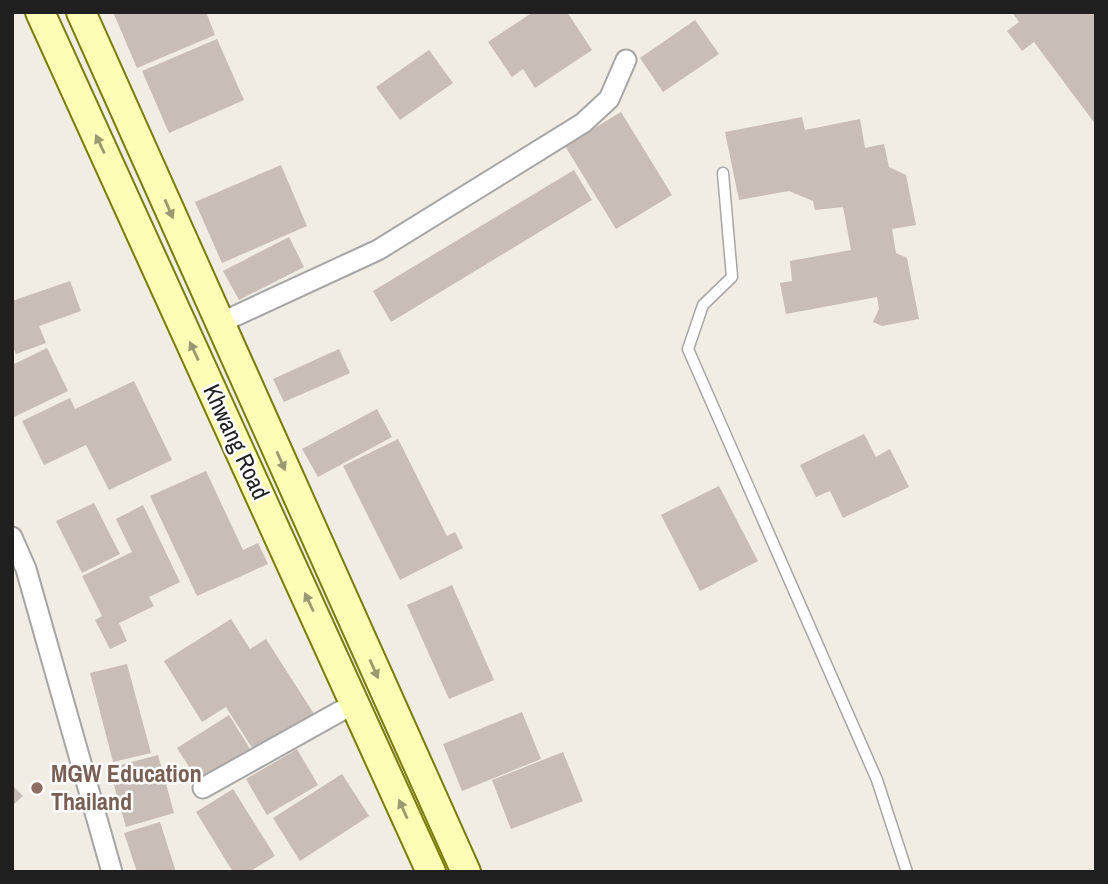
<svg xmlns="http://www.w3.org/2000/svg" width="1108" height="884" font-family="'Archivo Narrow',sans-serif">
	<rect width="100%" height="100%" fill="#f1ece4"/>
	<g fill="#c9bdb7">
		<polygon points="113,12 206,12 215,35 137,68"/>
		<polygon points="533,12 567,12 592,50 535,88 523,69 512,77 488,42"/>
		<polygon points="1012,12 1096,12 1096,125 1034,42 1022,51 1007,31 1019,22"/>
		<polygon points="695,20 719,54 663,92 640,58"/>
		<polygon points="217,39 244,100 169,133 142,71"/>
		<polygon points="429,50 453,83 400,120 376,87"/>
		<polygon points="621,112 672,195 616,229 565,146"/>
		<polygon points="802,117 805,130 860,119 865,148 884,144 889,167 906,175 916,225 892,229 896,253 907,258 919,319 882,326 873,322 879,309 877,297 786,314 780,283 792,281 790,261 851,250 843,207 815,210 813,201 789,191 739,200 725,132"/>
		<polygon points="281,165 307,226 222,263 195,202"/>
		<polygon points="574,170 592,200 391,322 373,291"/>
		<polygon points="289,237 304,267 239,300 223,271"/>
		<polygon points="70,281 81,311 39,326 46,343 16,354 12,345 12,301"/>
		<polygon points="47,348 68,391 14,417 12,365"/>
		<polygon points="339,349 350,373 284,402 273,379"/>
		<polygon points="134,381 172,460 109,490 86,445 44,465 22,421 70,398 75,409"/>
		<polygon points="377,409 392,437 318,477 302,449"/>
		<polygon points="864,434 876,457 890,449 909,487 843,518 830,491 816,497 800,465"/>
		<polygon points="398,439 447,536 455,532 463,548 400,580 343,466"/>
		<polygon points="206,471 243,550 258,543 268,564 197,596 150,496"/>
		<polygon points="719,486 758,561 700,591 661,515"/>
		<polygon points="94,503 120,554 82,573 56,521"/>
		<polygon points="143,505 180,582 149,597 154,606 119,623 127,641 110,649 95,620 102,616 82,576 132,552 116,519"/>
		<polygon points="452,585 494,680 449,699 407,605"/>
		<polygon points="231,619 250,649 266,639 316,717 256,754 226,707 202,722 164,661"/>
		<polygon points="127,664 151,753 113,762 90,673"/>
		<polygon points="522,712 541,759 462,791 443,744"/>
		<polygon points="229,715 252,752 200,784 177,748"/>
		<polygon points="297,749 318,785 267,815 246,779"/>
		<polygon points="563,752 583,801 511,829 492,780"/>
		<polygon points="158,755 174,813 126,827 109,768"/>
		<polygon points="342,774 369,816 300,861 273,818"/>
		<polygon points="12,785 23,796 12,806"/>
		<polygon points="233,789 275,856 249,872 233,872 196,812"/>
		<polygon points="160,822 176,872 137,872 124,833"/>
	</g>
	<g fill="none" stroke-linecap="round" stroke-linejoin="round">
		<g stroke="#a6a6a6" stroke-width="13">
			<polyline id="service" points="723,173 732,277 703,305 688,349 877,780 907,872"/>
		</g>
		<g stroke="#a6a6a6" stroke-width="23">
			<g id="minor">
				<polyline points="220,323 378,250 583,123 609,99 626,60"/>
				<polyline points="12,537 26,569 112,872"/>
				<polyline points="203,788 355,703"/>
			</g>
		</g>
		<g stroke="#787c00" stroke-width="32">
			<g id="secondary">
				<polyline points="40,12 431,872"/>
				<polyline points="81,12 466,872"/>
			</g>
		</g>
		<use href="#service" stroke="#fff" stroke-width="10"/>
		<use href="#minor" stroke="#fff" stroke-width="19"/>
		<use href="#secondary" stroke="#fefdb5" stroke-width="28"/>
	</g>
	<defs><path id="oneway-solid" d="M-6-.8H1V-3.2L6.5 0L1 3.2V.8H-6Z" transform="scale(1.75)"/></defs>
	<g fill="#9a9972">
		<use href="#oneway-solid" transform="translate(100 144) rotate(-115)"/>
		<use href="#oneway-solid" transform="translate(169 209) rotate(66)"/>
		<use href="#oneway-solid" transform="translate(194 351) rotate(-115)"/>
		<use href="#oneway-solid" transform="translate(281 461) rotate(66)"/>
		<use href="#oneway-solid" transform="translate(309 602) rotate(-115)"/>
		<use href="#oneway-solid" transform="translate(374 669) rotate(66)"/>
		<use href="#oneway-solid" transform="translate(403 809) rotate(-114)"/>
	</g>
	<circle fill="#8d6e63" stroke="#fff" stroke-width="2.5" cx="37" cy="788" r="7"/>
	<g text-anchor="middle" stroke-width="5" stroke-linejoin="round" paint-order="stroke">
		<g font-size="24" fill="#1f1f1f" stroke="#fff">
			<text transform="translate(236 442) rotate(65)" y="8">Khwang Road</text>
		</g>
		<g font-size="24" font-weight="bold" fill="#785e54" stroke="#fff" text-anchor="start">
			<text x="51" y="782">MGW Education<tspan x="51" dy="28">Thailand</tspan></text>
		</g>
	</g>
	<rect width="1108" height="884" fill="none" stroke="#1f1f1f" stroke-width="28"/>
</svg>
